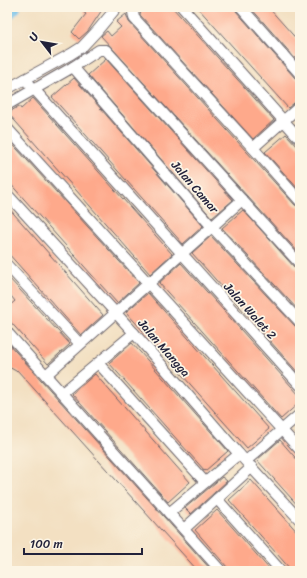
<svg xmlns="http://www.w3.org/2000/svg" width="307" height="578" font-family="Sriracha,sans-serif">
	<rect width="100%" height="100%" fill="#fcf5e5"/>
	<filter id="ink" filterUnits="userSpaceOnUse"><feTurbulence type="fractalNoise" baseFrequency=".025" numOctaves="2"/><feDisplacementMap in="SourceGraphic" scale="8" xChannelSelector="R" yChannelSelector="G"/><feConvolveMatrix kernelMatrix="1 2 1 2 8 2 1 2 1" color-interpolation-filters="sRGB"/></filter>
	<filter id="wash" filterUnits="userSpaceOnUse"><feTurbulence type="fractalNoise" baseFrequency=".012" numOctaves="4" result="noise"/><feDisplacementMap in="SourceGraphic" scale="16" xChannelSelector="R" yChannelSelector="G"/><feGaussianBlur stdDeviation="0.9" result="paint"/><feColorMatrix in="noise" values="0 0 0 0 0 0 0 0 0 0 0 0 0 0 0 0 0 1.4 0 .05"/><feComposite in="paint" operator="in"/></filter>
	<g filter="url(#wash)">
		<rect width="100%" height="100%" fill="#f3e0c2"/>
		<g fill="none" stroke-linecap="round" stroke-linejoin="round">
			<polyline stroke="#70c0eb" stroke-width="14" points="7,14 14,7"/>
		</g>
		<g id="blocks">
			<g fill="#fea98b">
				<polygon points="87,7 104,7 88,31 79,39 72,32 86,14 83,12"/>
				<polygon points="146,7 172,7 274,120 253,139 140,15 141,11"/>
				<polygon points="197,7 235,7 236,11 295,78 300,80 300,98 288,108"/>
				<polygon points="250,7 268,7 300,43 300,64"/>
				<polygon points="126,14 129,22 295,205 300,207 300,254 101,36 107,31 111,36 121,27 116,22"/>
				<polygon points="106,59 233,200 212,218 88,75"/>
				<polygon points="74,78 203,226 183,244 52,97"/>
				<polygon points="33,98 172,254 150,274 8,113 19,106 21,109"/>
				<polygon points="286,134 300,149 300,191 265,152"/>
				<polygon points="7,138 139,283 117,303 7,180"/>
				<polygon points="7,206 103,315 81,335 7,252"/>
				<polygon points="243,210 295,268 300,270 300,312 222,228"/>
				<polygon points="211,236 295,326 300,328 300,375 192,253"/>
				<polygon points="181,263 300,396 300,402 281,419 159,283"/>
				<polygon points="7,276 70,344 48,364 7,318 7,308 15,301 7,291"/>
				<polygon points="148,293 269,429 247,448 126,312"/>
				<polygon points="7,342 164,517 212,571 198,571 17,370 16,371 7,366"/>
				<polygon points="132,343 228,451 205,471 109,363"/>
				<polygon points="95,374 190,482 168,502 72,394"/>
				<polygon points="280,440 300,463 300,508 257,460"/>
				<polygon points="222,477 227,481 191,514 185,508"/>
				<polygon points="251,480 300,535 300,571 292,571 229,500"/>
				<polygon points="217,510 249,546 271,571 231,571 227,567 195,530"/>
			</g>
		</g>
	</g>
	<g filter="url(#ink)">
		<use href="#blocks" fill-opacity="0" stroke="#6b646a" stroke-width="1"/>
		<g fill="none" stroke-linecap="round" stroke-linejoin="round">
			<g stroke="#6b646a" stroke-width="12">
				<g id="minor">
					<polyline points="136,7 133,12 134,18 253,148 300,201"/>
					<polyline points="182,7 300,139"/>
					<polyline points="241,7 300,74"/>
					<polyline points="73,67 212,227 300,322"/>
					<polyline points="25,79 300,385"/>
					<polyline points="7,89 71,54 82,47 97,31 117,7"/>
					<polyline points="7,105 73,67 99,50 106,50 300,264"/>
					<polyline points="7,128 300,450"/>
					<polyline points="253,148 300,106"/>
					<polyline points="7,194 134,333 239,454 300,520"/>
					<polyline points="7,265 80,344"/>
					<polyline points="7,332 221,571"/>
					<polyline points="98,363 205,482"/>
					<polyline points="46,375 242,200"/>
					<polyline points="62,393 134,333"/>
					<polyline points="246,461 300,414"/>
					<polyline points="217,499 281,571"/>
					<polyline points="169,513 239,454"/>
					<polyline points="184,529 252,467"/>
				</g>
			</g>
			<use href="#minor" stroke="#fff" stroke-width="10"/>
		</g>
	</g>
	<g text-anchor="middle" stroke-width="3.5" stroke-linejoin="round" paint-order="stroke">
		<g font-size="12" fill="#22223b" stroke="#fcf5e5">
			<text transform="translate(195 187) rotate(49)" y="4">Jalan Camar</text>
			<text transform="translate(250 311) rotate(48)" y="4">Jalan Walet 2</text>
			<text transform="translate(164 348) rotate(49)" y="4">Jalan Mangga</text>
		</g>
	</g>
	<rect width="307" height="578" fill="none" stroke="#fcf5e5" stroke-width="24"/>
	<g transform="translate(42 42) rotate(301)" stroke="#fcf5e5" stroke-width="3" paint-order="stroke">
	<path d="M0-3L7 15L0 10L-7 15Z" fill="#22223b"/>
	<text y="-6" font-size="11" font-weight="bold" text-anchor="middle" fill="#22223b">U</text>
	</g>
	<path d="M24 548v6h118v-6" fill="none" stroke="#22223b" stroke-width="2"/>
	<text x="30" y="548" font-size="12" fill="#22223b" stroke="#fcf5e5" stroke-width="3" paint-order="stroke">100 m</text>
</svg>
